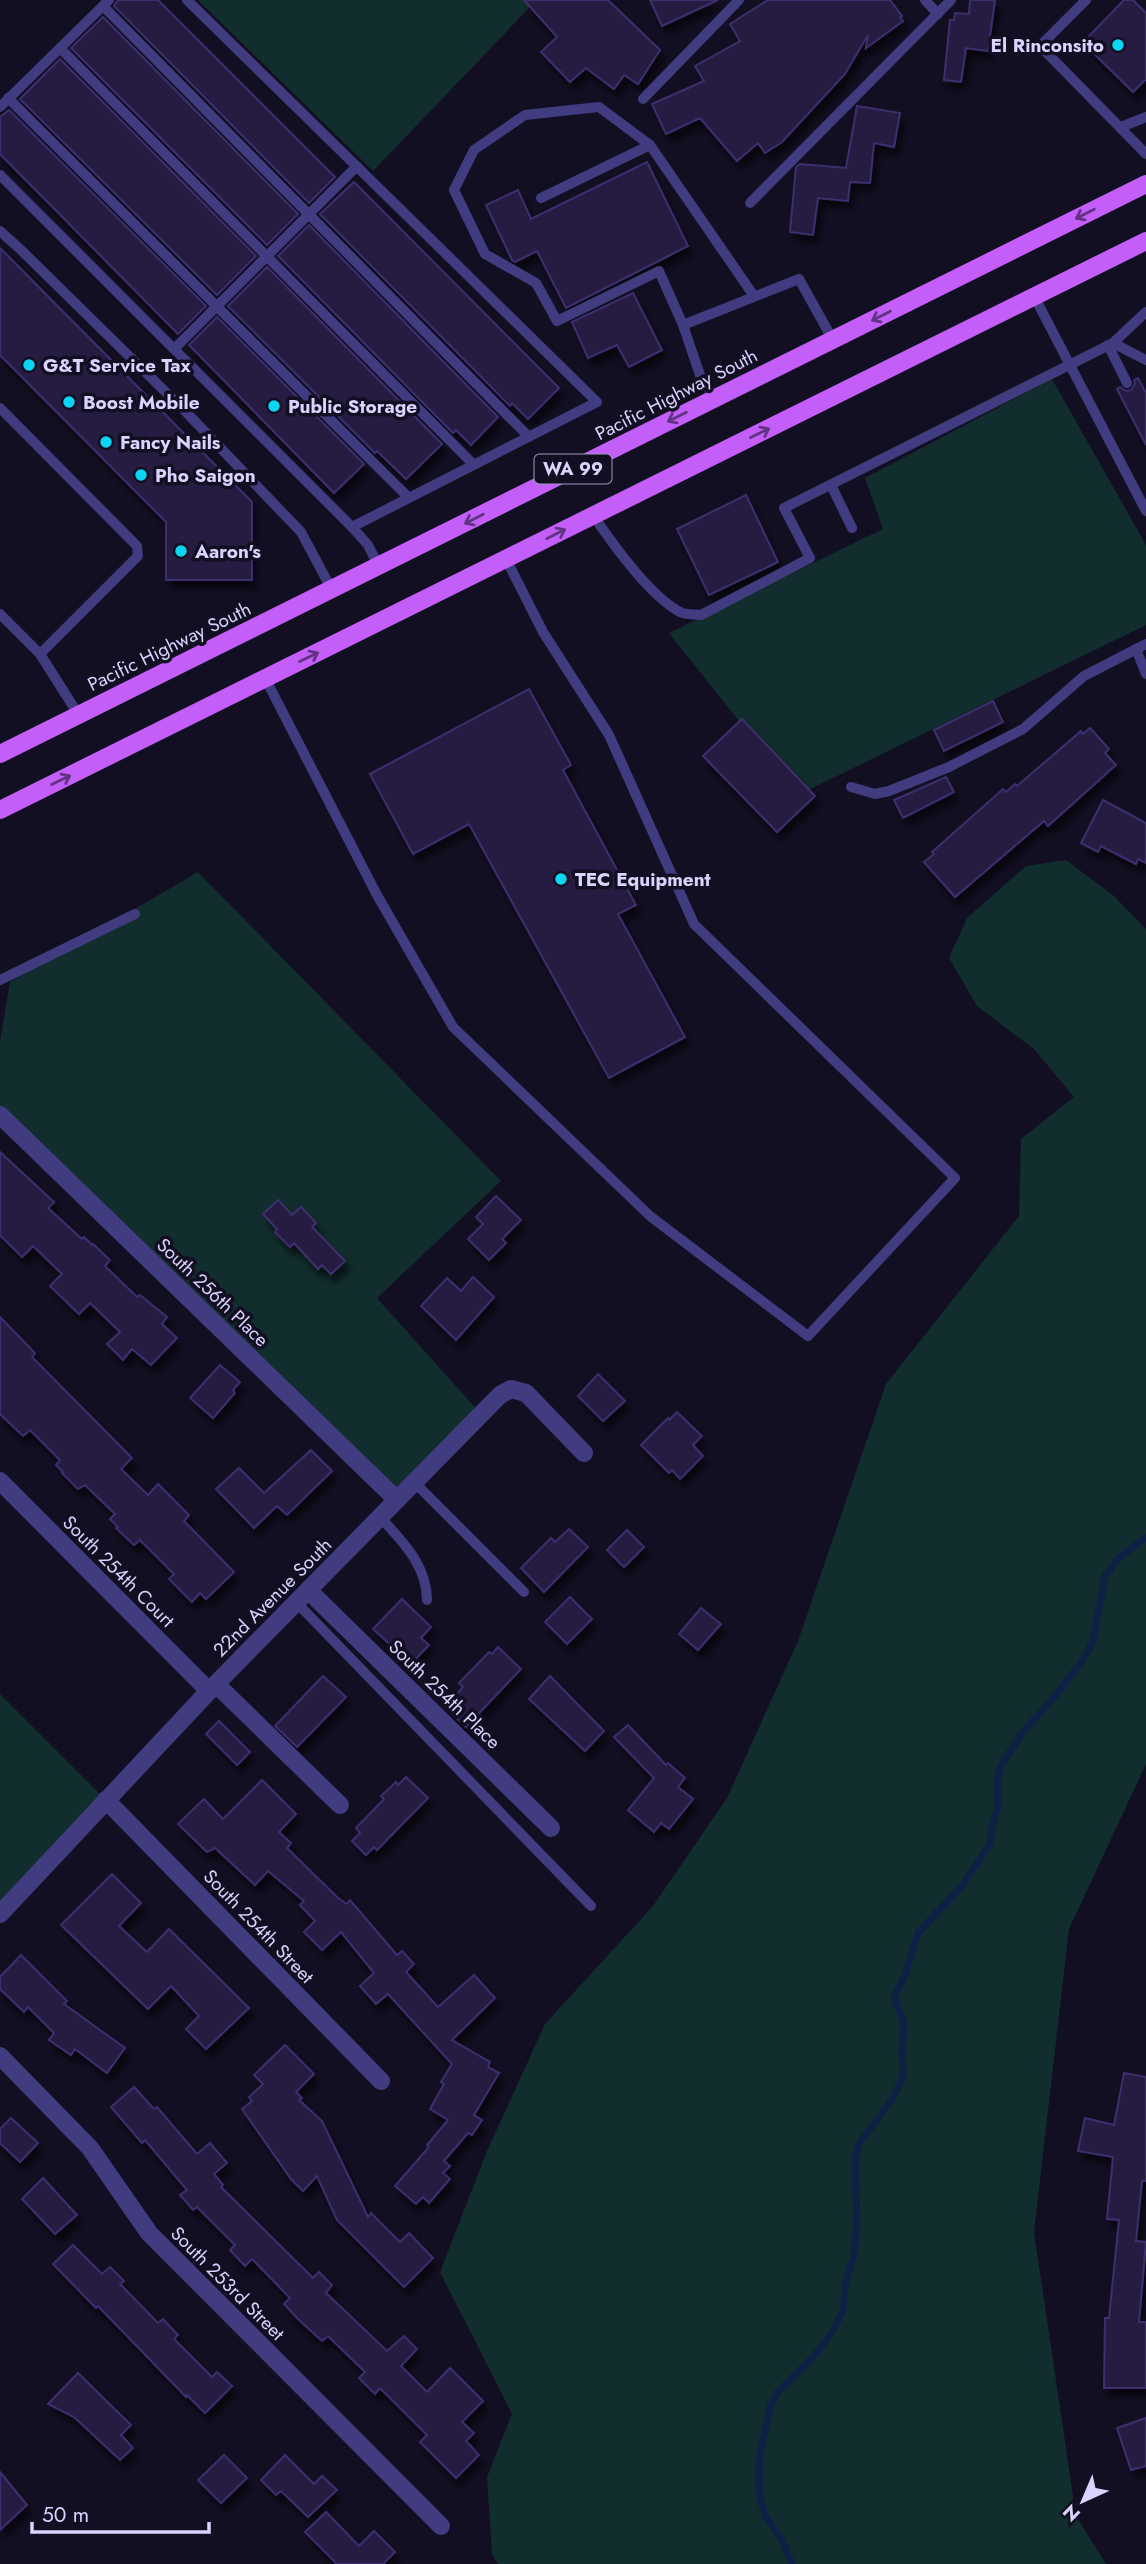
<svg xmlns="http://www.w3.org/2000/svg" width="1146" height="2564" font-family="Jost,sans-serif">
	<defs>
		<filter id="shadow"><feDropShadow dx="4.5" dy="8" stdDeviation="3.5" flood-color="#0009"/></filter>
	</defs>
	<rect width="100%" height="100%" fill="#130f23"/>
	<g fill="#122d2d">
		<polygon points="198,0 525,0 531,6 373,171"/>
		<polygon points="1052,379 1146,545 1146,625 798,795 669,633 883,529 865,478"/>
		<polygon points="1066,860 1114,896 1146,929 1146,1764 1069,1929 1034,2232 1076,2516 1106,2564 498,2564 492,2554 487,2477 512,2414 440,2272 487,2151 545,2024 653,1906 727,1798 798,1641 886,1384 1019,1216 1021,1139 1074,1097 1034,1049 977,1006 949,958 967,918 1026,866"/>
		<polygon points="198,872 501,1181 377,1298 481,1414 397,1500 0,1115 0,1042 10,982"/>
		<polygon points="0,1694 106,1800 0,1905"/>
	</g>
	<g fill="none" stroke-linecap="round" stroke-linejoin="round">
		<polyline stroke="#0e2044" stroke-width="7" points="792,2564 782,2540 765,2515 759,2492 759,2460 770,2407 776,2394 814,2356 832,2332 843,2311 845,2283 854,2256 857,2221 855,2162 858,2145 893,2098 903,2077 902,2048 904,2023 894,1997 904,1978 918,1933 962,1886 990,1844 992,1827 998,1807 997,1781 1000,1767 1022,1733 1049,1703 1081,1663 1093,1641 1105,1576 1118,1559 1146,1537"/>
	</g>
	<g fill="#251c43" stroke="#3d2f6e" stroke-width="2" filter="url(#shadow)">
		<polygon points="118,0 158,0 335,177 309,203 114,6"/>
		<polygon points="524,0 608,0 660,50 638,84 624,75 614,89 586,68 570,82 541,52 557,37"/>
		<polygon points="650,0 718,0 662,26"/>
		<polygon points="768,0 890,0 902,16 900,17 903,21 866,48 868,35 845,74 782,142 765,153 758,143 737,161 700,118 666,134 652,104 704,81 695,66 740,41 730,24"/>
		<polygon points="970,0 995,0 988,51 966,48 961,82 944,80 950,20 954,20 955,13 969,14"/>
		<polygon points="1124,0 1133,0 1146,13 1146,79 1133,92 1088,48 1094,41 1089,36"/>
		<polygon points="103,17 298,214 267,245 71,48"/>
		<polygon points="60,59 256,256 217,295 20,99"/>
		<polygon points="857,106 900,113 894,147 874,143 870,183 850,182 848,201 818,198 813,235 790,232 796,167 800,164 846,168"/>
		<polygon points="9,110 206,306 178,334 0,154 0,117"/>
		<polygon points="647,162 688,246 566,308 537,251 515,262 512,260 486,205 518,190 531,219"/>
		<polygon points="354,182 559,388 528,419 512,403 510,406 320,214"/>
		<polygon points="309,225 498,417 471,445 456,430 453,433 278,256"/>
		<polygon points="0,248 252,502 252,580 166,580 166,522 0,355"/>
		<polygon points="267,267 442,444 406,479 377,451 375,453 228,306"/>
		<polygon points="633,293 662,350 629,367 617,345 588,358 572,322"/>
		<polygon points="217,317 364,464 334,493 189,345"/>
		<polygon points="1138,378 1146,393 1146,445 1117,389 1120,387 1126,391 1131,390 1135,384 1134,380"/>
		<polygon points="746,495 778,562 709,595 677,529"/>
		<polygon points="529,689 571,765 563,770 636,905 618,914 685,1037 609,1078 469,824 413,854 370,774"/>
		<polygon points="993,701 1003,722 944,751 934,730"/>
		<polygon points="742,719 815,796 777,832 703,756"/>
		<polygon points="1090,728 1109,749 1105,753 1116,765 1048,826 1044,821 955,897 924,862 934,854 932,852 1003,789 1006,792 1015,784 1017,786 1081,731 1083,734"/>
		<polygon points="946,777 954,792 903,818 894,800"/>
		<polygon points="1103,800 1146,823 1146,863 1138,859 1136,864 1101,846 1098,852 1081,843"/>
		<polygon points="0,1152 54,1202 48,1208 82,1239 84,1237 92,1245 93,1244 110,1260 105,1266 137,1297 140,1295 167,1317 162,1324 177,1338 151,1365 132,1349 123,1360 107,1344 120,1332 90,1303 79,1314 50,1286 62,1274 33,1246 22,1257 0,1235"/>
		<polygon points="496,1196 521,1220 502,1239 506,1243 489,1260 468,1239 483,1224 476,1217"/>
		<polygon points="278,1200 292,1215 301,1207 316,1223 312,1227 345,1261 331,1274 322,1265 318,1269 294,1243 290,1247 275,1232 277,1229 263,1214"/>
		<polygon points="473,1277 494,1297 456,1340 421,1306 447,1278 461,1291"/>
		<polygon points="0,1317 35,1353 32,1357 132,1458 121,1469 148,1495 158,1484 189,1515 184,1521 234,1572 206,1599 200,1593 192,1602 169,1579 174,1574 140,1540 134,1545 116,1528 118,1527 110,1519 115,1514 85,1485 78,1489 62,1473 63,1472 56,1465 60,1460 30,1430 23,1436 0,1414"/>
		<polygon points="220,1365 240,1382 233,1390 235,1393 213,1418 190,1398"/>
		<polygon points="598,1374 625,1401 603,1421 578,1396"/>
		<polygon points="677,1412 702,1436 693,1445 703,1456 680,1479 672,1470 669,1473 641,1445 668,1418 669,1420"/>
		<polygon points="311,1450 332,1471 287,1515 277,1506 254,1528 216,1489 239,1468 264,1493"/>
		<polygon points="569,1529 588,1547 544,1592 521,1568 551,1538 555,1542"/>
		<polygon points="627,1530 644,1547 624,1567 607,1550"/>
		<polygon points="570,1597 592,1619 567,1644 545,1622"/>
		<polygon points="402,1599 431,1627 421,1638 429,1645 411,1664 373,1629"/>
		<polygon points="701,1608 721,1624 698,1650 679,1634"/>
		<polygon points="498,1647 521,1669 466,1727 445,1707 463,1687 459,1683 489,1652 492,1654"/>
		<polygon points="323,1676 346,1697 297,1747 275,1726"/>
		<polygon points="550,1676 604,1731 585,1751 529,1699"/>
		<polygon points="219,1721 250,1752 237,1765 206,1734"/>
		<polygon points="628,1725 666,1765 668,1763 685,1778 678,1787 693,1799 669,1829 661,1823 654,1832 628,1810 654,1778 614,1737"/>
		<polygon points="406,1777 428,1798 377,1850 374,1847 366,1855 352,1841 360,1833 356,1828 384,1799 381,1796 396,1782 398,1785"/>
		<polygon points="262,1780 296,1814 279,1832 291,1843 287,1848 338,1898 347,1904 350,1900 397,1955 402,1951 414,1964 406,1972 438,2007 474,1975 495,1998 452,2040 490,2062 488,2067 499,2073 474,2115 482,2120 472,2135 468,2133 444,2161 450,2166 443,2173 450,2179 429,2203 423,2197 416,2204 395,2186 429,2147 427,2145 448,2120 430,2109 444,2084 441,2082 452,2064 388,1994 376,2004 360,1986 374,1973 341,1932 322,1950 304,1932 315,1921 300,1905 304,1901 268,1871 255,1885 215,1848 207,1852 178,1824 204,1799 223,1819"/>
		<polygon points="112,1874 141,1903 119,1926 147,1952 169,1929 249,2008 206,2049 186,2029 199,2016 171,1986 148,2009 61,1925"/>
		<polygon points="21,1955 67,2001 64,2004 125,2048 107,2073 75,2049 71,2055 49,2040 54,2033 28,2007 24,2012 0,1989 0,1977"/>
		<polygon points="285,2045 314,2074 296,2092 302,2098 299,2100 322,2121 368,2217 371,2213 400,2242 409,2233 433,2258 404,2287 337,2220 317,2176 303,2191 291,2179 242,2109 252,2101 249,2097 263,2084 254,2075"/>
		<polygon points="1124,2073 1146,2077 1146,2181 1142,2181 1136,2241 1146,2242 1139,2322 1146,2322 1146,2388 1104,2388 1105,2318 1109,2318 1119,2220 1107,2219 1113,2157 1078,2151 1085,2118 1114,2125"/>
		<polygon points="134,2087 154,2109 157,2107 197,2154 210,2143 227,2163 214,2174 223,2185 221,2187 313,2278 319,2272 332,2285 326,2293 387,2351 404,2336 417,2349 401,2366 427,2392 450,2368 483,2401 462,2422 474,2433 466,2441 479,2455 456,2478 420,2442 427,2435 380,2388 375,2394 359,2378 365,2372 328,2336 322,2341 299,2320 284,2304 290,2298 252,2259 245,2266 230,2250 235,2245 197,2207 193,2210 180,2195 187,2190 145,2140 142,2143 111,2107"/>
		<polygon points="11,2118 38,2143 20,2162 0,2143 0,2129"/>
		<polygon points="43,2178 77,2215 55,2234 22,2199"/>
		<polygon points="73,2245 102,2274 110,2267 124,2281 120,2284 158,2323 163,2319 178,2335 174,2339 212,2377 217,2372 232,2386 205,2413 187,2395 186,2397 98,2306 96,2308 53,2264"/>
		<polygon points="78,2373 131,2425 121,2435 133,2448 120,2460 74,2417 48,2404"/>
		<polygon points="1146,2418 1146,2466 1131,2470 1117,2428"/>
		<polygon points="224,2455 247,2478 221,2503 198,2480"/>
		<polygon points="285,2455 314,2484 322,2476 337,2490 308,2517 281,2491 276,2495 261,2480"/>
		<polygon points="0,2472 27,2505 0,2530"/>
		<polygon points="326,2512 359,2546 374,2531 395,2552 383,2564 337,2564 305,2532"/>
	</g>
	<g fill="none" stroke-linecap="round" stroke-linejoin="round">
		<g stroke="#413c80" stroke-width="10">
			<polyline points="187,0 597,402 352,527"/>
			<polyline points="925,0 938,14"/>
			<polyline points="1086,0 1040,46 1146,154"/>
			<polyline points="103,6 529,437"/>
			<polyline points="60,48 474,465"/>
			<polyline points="8,98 409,498"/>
			<polyline points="643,99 739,0"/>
			<polyline points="0,107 109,0"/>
			<polyline points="1121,127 1146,117"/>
			<polyline points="650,145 599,107 525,115 474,150 454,190 485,254 536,283 557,321 659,271 683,325"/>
			<polyline points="0,175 352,527 368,545 379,567"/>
			<polyline points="541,198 650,145 754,296"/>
			<polyline points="750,203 951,0"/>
			<polyline points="0,231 20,249 186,412 301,532 332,590"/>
			<polyline points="1034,296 1146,511"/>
			<polyline points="1113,343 1146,360"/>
			<polyline points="1108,345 1127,383"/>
			<polyline points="174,349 357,166"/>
			<polyline points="715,398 701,378 683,325 799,279 833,340"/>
			<polyline points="0,408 137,546 138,556 40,654"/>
			<polyline points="831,485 852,528"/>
			<path d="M593 515C612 543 650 596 680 612 686 615 694 614 701 615L810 558 784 508 1113 343 1146 312"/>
			<polyline points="0,614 40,654 78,714"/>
			<polyline points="1136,649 1146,674"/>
			<polyline points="265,678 377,895 453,1027 650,1216 808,1336 955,1178 694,924 609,735 543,632 506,559"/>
			<polyline points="851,787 875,794 889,791 949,767 1023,729 1084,676 1146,644"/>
			<polyline points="0,980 135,914"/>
			<polyline points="414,1482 524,1592"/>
			<path d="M380 1517C402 1541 427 1565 427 1600"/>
			<polyline points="296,1602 591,1906"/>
		</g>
		<g stroke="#413c80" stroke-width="18">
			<polyline points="0,1115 397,1500"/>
			<polyline points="0,1481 209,1691"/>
			<polyline points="308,1590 551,1828"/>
			<polyline points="216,1684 340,1805"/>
			<polyline points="106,1800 381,2081"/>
			<polyline points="0,1914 209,1691 500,1395 511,1389 526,1393 584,1453"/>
			<polyline points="0,2056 90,2148 149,2233 441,2526"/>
		</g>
		<g stroke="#c35ff8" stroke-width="18">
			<polyline points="0,754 1146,184"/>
			<polyline points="0,810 1146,241"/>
		</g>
	</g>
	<defs><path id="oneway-shaft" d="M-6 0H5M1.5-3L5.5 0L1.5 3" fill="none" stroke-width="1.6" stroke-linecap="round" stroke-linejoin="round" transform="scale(1.75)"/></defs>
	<g stroke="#623383">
		<use href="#oneway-shaft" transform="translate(1085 214) rotate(153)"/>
		<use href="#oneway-shaft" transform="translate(881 316) rotate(153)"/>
		<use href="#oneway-shaft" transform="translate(677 417) rotate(153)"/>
		<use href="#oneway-shaft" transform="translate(760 433) rotate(-26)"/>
		<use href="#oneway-shaft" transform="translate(474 519) rotate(153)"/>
		<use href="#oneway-shaft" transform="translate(556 534) rotate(-27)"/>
		<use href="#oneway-shaft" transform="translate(309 657) rotate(-26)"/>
		<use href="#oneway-shaft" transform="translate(61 780) rotate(-26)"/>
	</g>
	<g fill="#0ad5f2" stroke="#130f23" stroke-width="2.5">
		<circle cx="1118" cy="45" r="7"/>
		<circle cx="29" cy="365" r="7"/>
		<circle cx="69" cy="402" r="7"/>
		<circle cx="274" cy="406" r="7"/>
		<circle cx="106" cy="442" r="7"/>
		<circle cx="141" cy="475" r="7"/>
		<circle cx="181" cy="551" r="7"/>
		<circle cx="561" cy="879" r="7"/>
	</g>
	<g text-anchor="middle" stroke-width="7" stroke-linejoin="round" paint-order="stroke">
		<rect fill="#130f23" stroke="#9e98bc" stroke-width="2" x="534.5" y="454.5" width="77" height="29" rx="5"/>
		<g font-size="18" font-weight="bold" fill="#d9d3fd">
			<text x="573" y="475">WA 99</text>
		</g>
		<g font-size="19" font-weight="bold" fill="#d9d3fd" stroke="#130f23" text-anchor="start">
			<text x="1104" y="52" text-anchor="end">El Rinconsito</text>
			<text x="43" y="372">G&amp;T Service Tax</text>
			<text x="83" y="409">Boost Mobile</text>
			<text x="288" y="413">Public Storage</text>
			<text x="120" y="449">Fancy Nails</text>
			<text x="155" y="482">Pho Saigon</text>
			<text x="195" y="558">Aaron's</text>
			<text x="575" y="886">TEC Equipment</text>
		</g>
		<g font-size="19" fill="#d9d3fd" stroke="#130f23">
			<text transform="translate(676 394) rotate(-27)" y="7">Pacific Highway South</text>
			<text transform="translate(169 646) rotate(-26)" y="7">Pacific Highway South</text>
			<text transform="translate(213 1292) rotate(44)" y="7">South 256th Place</text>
			<text transform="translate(119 1571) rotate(45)" y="7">South 254th Court</text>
			<text transform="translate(272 1597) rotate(-45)" y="7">22nd Avenue South</text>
			<text transform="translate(445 1694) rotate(44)" y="7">South 254th Place</text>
			<text transform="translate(259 1926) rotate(46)" y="7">South 254th Street</text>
			<text transform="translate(228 2283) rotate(45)" y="7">South 253rd Street</text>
		</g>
	</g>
	<g transform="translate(1083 2501) rotate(224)" stroke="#130f23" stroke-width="5" paint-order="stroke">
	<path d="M0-5L12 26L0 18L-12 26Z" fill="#d9d3fd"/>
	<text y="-10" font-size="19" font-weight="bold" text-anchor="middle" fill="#d9d3fd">N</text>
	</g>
	<path d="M32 2522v10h177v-10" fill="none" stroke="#d9d3fd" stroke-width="3.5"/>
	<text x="42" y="2522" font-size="21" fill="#d9d3fd" stroke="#130f23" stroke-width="5" paint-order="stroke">50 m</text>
</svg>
